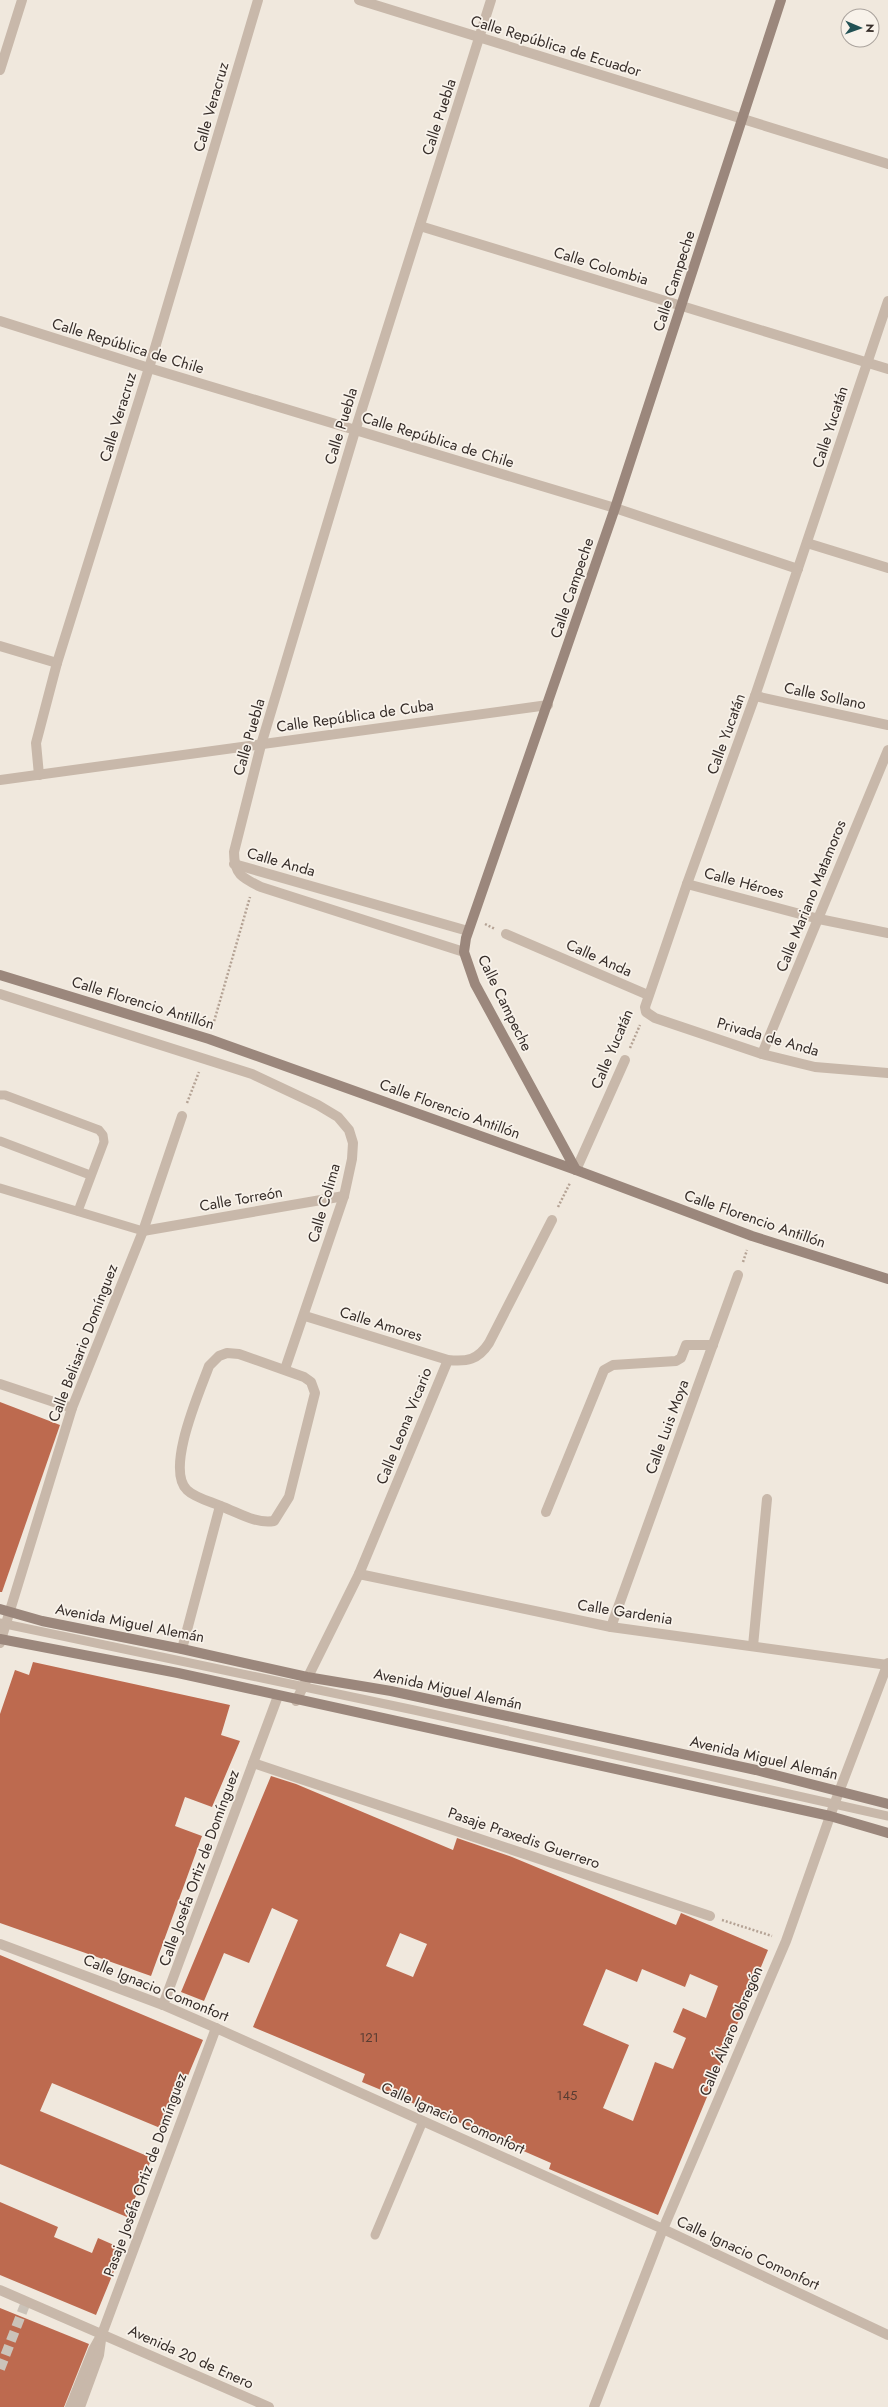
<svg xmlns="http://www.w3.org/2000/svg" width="888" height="2407" font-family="Jost,sans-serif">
	<rect width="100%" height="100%" fill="#f0e8dd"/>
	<g fill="#bd6a4f" fill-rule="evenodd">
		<polygon points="0,1402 60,1425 2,1592 0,1592"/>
		<polygon points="33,1662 230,1705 221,1735 240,1741 212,1807 185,1797 175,1826 202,1836 151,1976 0,1923 0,1714 15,1670 29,1675"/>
		<path d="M271 1776 296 1784 453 1850 457 1838 512 1857 676 1925 681 1913 768 1950 658 2215 549 2169 551 2163 498 2140 499 2139 362 2082 365 2074 253 2027 298 1920 272 1908 249 1963 224 1953 204 2001 181 1992ZM400 1933 427 1944 413 1977 386 1966ZM606 1969 637 1982 642 1969 685 1987 690 1974 718 1986 706 2018 683 2008 673 2032 686 2038 673 2069 655 2062 633 2121 603 2108 629 2045 583 2025Z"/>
		<polygon points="0,1955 203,2040 165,2130 52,2083 40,2111 152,2158 127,2217 0,2164"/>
		<polygon points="0,2202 58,2227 54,2237 92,2253 98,2238 123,2249 96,2315 0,2275"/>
		<polygon points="0,2308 89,2344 64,2407 0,2407"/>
	</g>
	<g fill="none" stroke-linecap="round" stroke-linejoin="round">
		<polyline stroke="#cbc3b9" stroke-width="10" stroke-dasharray="10 5" stroke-linecap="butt" points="0,2369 26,2302"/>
		<g stroke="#b4a294" stroke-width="2.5" stroke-dasharray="2 2" stroke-linecap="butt">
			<polyline points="485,924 495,929"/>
			<polyline points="213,1025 250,897"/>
			<polyline points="630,1048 640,1025"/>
			<polyline points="187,1103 199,1072"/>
			<polyline points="558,1207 570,1183"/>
			<polyline points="743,1262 747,1250"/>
			<polyline points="722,1920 772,1936"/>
		</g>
		<g stroke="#c8b8aa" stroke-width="9">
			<polyline points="0,1095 5,1095 99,1130 103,1135 104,1142 78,1211"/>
			<polyline points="0,1141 90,1175"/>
			<polyline points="0,1188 143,1231"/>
			<polyline points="0,1623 414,1710 888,1816"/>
			<polyline points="375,2235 423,2121"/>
		</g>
		<g stroke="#c8b8aa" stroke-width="10">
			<polyline points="359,0 888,164"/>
			<polyline points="0,70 22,0"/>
			<polyline points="420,226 888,369"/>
			<polyline points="888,301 755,696 687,884 645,1007 646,1012 655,1018 762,1054 815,1067 888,1073"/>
			<polyline points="0,321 149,368 615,508 798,569"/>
			<polyline points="807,543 888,568"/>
			<polyline points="0,646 57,663"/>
			<polyline points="755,696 888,725"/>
			<polyline points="39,775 36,743 57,663 149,368 258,0"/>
			<polyline points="0,780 548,705"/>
			<polyline points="234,864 468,931"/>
			<polyline points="687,884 819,919 888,933"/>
			<polyline points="506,934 648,995"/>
			<path d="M464 952 261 887C242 878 234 874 234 852L261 745 355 431 491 0"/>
			<polyline points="0,994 252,1074 318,1105 338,1117 349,1130 353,1143 352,1159 344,1196 285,1369"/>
			<polyline points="762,1054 888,750"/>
			<polyline points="576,1170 625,1060"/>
			<polyline points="143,1231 344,1196"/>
			<path d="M305 1316 448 1360C467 1362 478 1360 489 1343L552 1220"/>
			<path d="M227 1353 239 1354 304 1377 311 1382 315 1393 289 1497 274 1521C256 1524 239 1513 223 1507 212 1502 195 1498 187 1490 165 1469 200 1391 209 1366L219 1356Z"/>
			<polyline points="0,1384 72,1408"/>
			<polyline points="546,1512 604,1370 613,1365 676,1361 681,1358 686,1345 713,1345"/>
			<polyline points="359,1574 611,1627 888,1665"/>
			<polyline points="611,1627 738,1275"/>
			<polyline points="0,1643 72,1408 143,1231 182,1116"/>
			<polyline points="753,1646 767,1499"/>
			<polyline points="182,1649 220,1506"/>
			<polyline points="296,1701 359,1574 448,1360"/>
			<polyline points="253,1763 710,1916"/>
			<polyline points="0,1944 163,2005 216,2028 663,2229 888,2335"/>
			<polyline points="163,2005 278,1696"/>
			<polyline points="0,2290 269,2407"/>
			<polyline points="70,2407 93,2350 102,2334 216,2028"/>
			<polyline points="80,2407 99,2355 101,2340"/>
			<polyline points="594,2407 663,2229 786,1941 834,1805 888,1663"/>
		</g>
		<g stroke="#9b877c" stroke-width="10">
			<polyline points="0,975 209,1039 576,1170 752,1236 888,1279"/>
			<polyline points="576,1170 475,984 464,952 466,938 615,508 781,0"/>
			<polyline points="0,1609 42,1621 182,1649 307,1677 391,1691 507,1716 756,1770 888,1804"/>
			<polyline points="0,1639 178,1673 830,1816 888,1833"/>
		</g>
	</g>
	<g text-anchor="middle" stroke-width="3.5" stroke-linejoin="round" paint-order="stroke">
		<g font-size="13" fill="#583c32">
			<text x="369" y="2042">121</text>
			<text x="567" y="2100">145</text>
		</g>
		<g font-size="15" fill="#362d29" stroke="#f8f2ea">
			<text transform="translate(556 46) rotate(17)" y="5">Calle República de Ecuador</text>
			<text transform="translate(211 107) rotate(-74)" y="5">Calle Veracruz</text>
			<text transform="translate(439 117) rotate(-72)" y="5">Calle Puebla</text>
			<text transform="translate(601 266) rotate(17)" y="5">Calle Colombia</text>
			<text transform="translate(674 281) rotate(-72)" y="5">Calle Campeche</text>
			<text transform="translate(128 346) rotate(17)" y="5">Calle República de Chile</text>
			<text transform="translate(118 417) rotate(-73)" y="5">Calle Veracruz</text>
			<text transform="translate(341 426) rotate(-73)" y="5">Calle Puebla</text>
			<text transform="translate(830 427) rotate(-72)" y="5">Calle Yucatán</text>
			<text transform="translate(438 440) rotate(17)" y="5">Calle República de Chile</text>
			<text transform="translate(572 588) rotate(-71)" y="5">Calle Campeche</text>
			<text transform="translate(825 696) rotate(12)" y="5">Calle Sollano</text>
			<text transform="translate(355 716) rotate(-8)" y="5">Calle República de Cuba</text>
			<text transform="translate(726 734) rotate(-70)" y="5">Calle Yucatán</text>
			<text transform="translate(249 737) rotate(-74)" y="5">Calle Puebla</text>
			<text transform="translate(281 862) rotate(16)" y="5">Calle Anda</text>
			<text transform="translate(744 883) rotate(15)" y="5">Calle Héroes</text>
			<text transform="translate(811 896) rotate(-68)" y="5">Calle Mariano Matamoros</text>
			<text transform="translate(599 958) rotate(24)" y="5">Calle Anda</text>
			<text transform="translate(143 1003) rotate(17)" y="5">Calle Florencio Antillón</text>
			<text transform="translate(505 1003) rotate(64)" y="5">Calle Campeche</text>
			<text transform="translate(768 1037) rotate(16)" y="5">Privada de Anda</text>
			<text transform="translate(612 1049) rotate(-67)" y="5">Calle Yucatán</text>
			<text transform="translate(450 1109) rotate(20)" y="5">Calle Florencio Antillón</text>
			<text transform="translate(241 1199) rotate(-10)" y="5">Calle Torreón</text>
			<text transform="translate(324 1203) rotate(-74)" y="5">Calle Colima</text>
			<text transform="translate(755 1219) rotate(19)" y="5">Calle Florencio Antillón</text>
			<text transform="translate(381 1324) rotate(17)" y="5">Calle Amores</text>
			<text transform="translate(83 1343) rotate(-69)" y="5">Calle Belisario Domínguez</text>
			<text transform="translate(404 1426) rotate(-68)" y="5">Calle Leona Vicario</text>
			<text transform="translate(667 1427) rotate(-70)" y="5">Calle Luis Moya</text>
			<text transform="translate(625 1612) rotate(9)" y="5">Calle Gardenia</text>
			<text transform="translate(130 1623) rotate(11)" y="5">Avenida Miguel Alemán</text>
			<text transform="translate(448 1689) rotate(12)" y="5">Avenida Miguel Alemán</text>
			<text transform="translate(764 1758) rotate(13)" y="5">Avenida Miguel Alemán</text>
			<text transform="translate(524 1838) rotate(19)" y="5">Pasaje Praxedis Guerrero</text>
			<text transform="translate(199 1868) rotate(-70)" y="5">Calle Josefa Ortiz de Domínguez</text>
			<text transform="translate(156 1988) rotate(22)" y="5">Calle Ignacio Comonfort</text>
			<text transform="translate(731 2031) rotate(-67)" y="5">Calle Álvaro Obregón</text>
			<text transform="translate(453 2118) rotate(24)" y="5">Calle Ignacio Comonfort</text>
			<text transform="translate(145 2175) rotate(-70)" y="5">Pasaje Joséfa Ortiz de Domínguez</text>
			<text transform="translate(748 2253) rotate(25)" y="5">Calle Ignacio Comonfort</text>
			<text transform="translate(191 2357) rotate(24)" y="5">Avenida 20 de Enero</text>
		</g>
	</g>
	<g transform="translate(860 28) rotate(92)"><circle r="19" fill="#f8f2ea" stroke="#aaa39d"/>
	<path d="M0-3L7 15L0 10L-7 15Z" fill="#225154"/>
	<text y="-6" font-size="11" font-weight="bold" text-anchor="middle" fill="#362d29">N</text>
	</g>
</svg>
